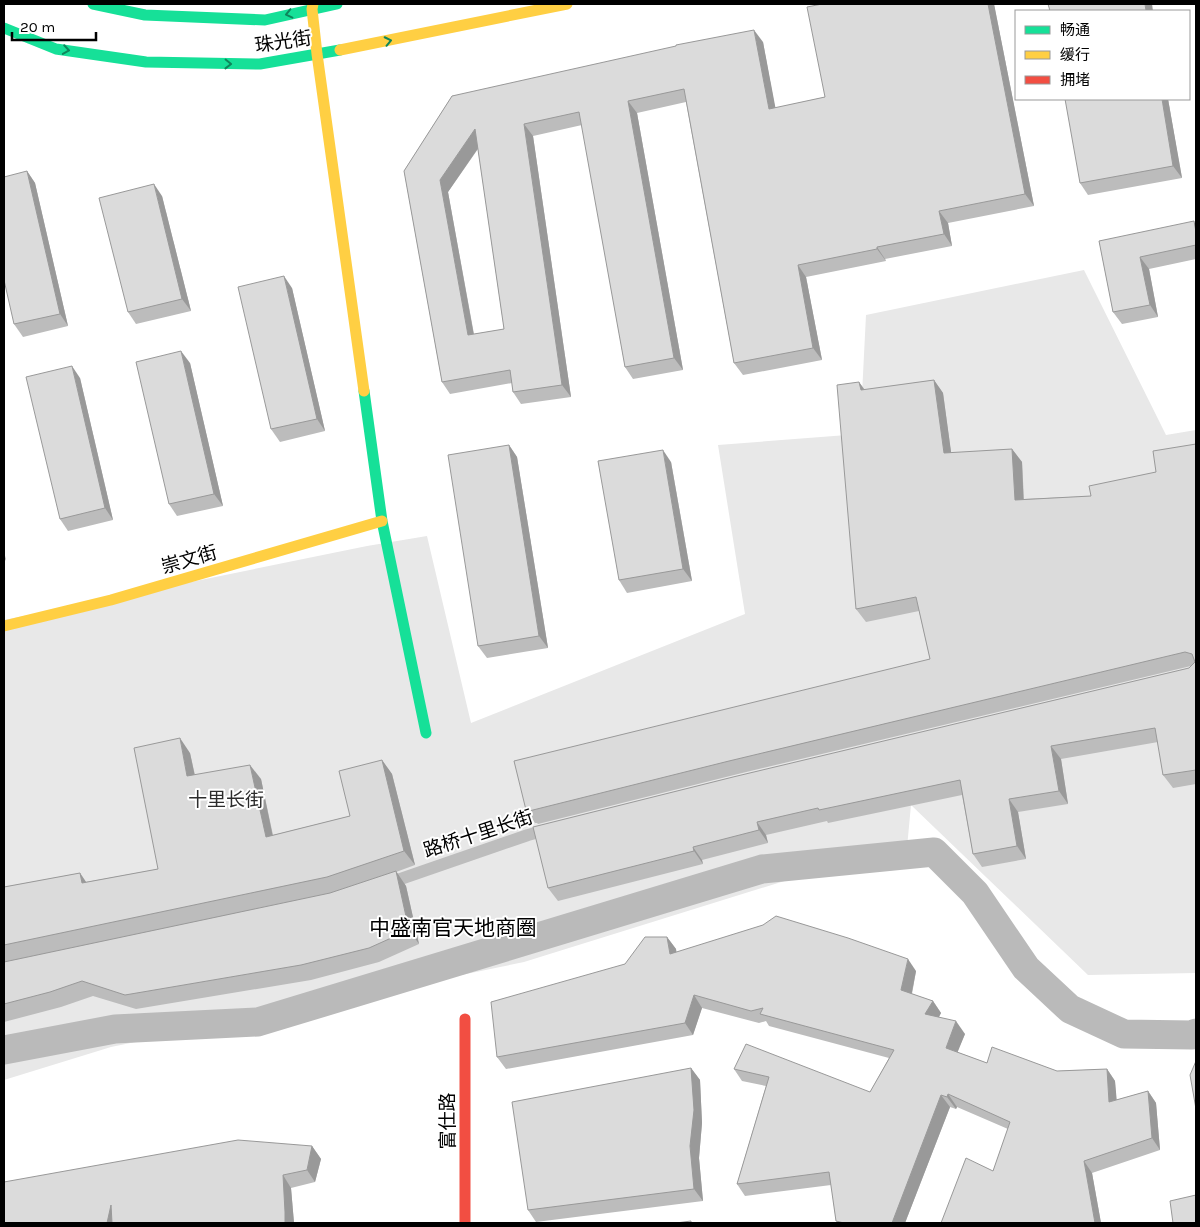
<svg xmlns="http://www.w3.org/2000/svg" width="1200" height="1227" font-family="Karla,'Noto Sans SC',sans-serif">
	<rect width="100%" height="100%" fill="#fff"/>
	<polygon fill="#e8e8e8" points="1084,270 1166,435 1196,430 1196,973 1088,975 911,805 905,869 807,874 524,962 111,1047 4,1080 4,620 367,546 427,536 471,723 745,614 718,445 860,434 866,315"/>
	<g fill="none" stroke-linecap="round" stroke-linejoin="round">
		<polyline stroke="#bababa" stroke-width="29" points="4,1050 115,1029 258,1022 762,869 934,852 975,893 1026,968 1070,1009 1124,1034 1192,1035 1196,1033"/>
		<polyline stroke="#bdbdbd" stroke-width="12" points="386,884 528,835 550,829"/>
		<g stroke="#16e098" stroke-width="11">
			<polyline points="93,4 145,15 265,20 337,4"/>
			<polyline points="4,28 56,49 146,62 260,64 340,50"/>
			<polyline points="364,391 382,521 426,733"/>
		</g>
		<g stroke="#ffcf43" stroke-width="11">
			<polyline points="313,4 312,9 317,54 364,391"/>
			<polyline points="340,50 567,4"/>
			<polyline points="4,626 111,600 382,521"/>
		</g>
		<polyline stroke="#f24e42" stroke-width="11" points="465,1019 465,1223"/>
	</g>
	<g fill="#bcbcbc" fill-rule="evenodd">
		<path d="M822 4H994L1034 206 948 223 952 246 885 259 886 261 806 277 822 360 743 375 734 363 686 102 637 113 683 370 633 379 625 367 582 125 533 136 571 397 521 404 513 392 512 383 450 394 442 382 404 171 452 96 763 42 775 108 825 97ZM478 149 504 329 474 334 448 192Z"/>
		<polygon points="1168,99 1182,178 1088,195 1080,183"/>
		<polygon points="27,171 35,183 68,326 23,337 14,324"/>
		<polygon points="162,196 191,311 136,324 128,312"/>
		<polygon points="1196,224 1196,259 1149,269 1158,317 1122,324 1113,312 1099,241"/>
		<polygon points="292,288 325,431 280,442 271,429"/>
		<polygon points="190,363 223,506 177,516 169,504"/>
		<polygon points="80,378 113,520 68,531 60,519"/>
		<polygon points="934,380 943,393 951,453 1012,449 1022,462 1024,499 1091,496 1156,472 1196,444 1196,784 1173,788 1163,775 1158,742 1061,759 1068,804 1018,812 1026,859 982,867 973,854 962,795 828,823 827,821 766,835 768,843 702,860 703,864 558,901 548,888 1189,668 1191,666 738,774 538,824 537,823 535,823 526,810 930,659 919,611 866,622 856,609 859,382 865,390"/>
		<polygon points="509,445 517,457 548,648 487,658 478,646"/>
		<polygon points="671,462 692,581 627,593 619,580"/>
		<polygon points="190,753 195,775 261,779 273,835 350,816 382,760 392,774 415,865 396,872 406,886 419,944 379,962 311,980 136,1009 93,996 61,1007 4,1022 4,887 80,873 86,882 158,869"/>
		<polygon points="667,937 676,949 676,953 916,971 912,994 933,1001 941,1013 939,1017 965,1034 957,1052 987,1063 1057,1071 1107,1069 1115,1081 1116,1100 1148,1091 1156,1103 1160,1150 1092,1173 1101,1223 941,1223 993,1171 1008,1129 957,1107 956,1109 950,1107 905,1223 838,1223 836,1221 831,1185 745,1196 737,1184 766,1086 742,1081 734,1069 870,1092 889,1058 769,1026 766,1021 759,1023 702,1008 693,1035 506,1069 497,1057 625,964"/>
		<polygon points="691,1068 700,1080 702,1123 699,1158 703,1201 536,1222 528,1210"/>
		<polygon points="312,1146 321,1159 315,1182 291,1188 294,1223 4,1223"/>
	</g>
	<g fill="#999">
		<polygon points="988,4 994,4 1034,206 1025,194"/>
		<polygon points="1145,4 1152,4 1153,11 1146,11"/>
		<polygon points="754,30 763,42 778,121 769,109"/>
		<polygon points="1162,99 1168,99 1182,178 1173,166"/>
		<polygon points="628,101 637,113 683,370 674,358"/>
		<polygon points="524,124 533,136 571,397 562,385"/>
		<polygon points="475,129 483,141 448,192 476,347 468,335 440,180"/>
		<polygon points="27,171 35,183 68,326 60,314"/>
		<polygon points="154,184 162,196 191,311 182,299"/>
		<polygon points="939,211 948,223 952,246 944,234"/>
		<polygon points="877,247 885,259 886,261 877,249"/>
		<polygon points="1140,257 1149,269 1158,317 1150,305"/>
		<polygon points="798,265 806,277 822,360 813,348"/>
		<polygon points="284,276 292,288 325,431 317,419"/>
		<polygon points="181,351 190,363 223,506 214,494"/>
		<polygon points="72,366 80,378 113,520 105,508"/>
		<polygon points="934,380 943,393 953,466 944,453"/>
		<polygon points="859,382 868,395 861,390"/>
		<polygon points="509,445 517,457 548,648 539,636"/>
		<polygon points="1012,449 1022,462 1024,513 1015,500"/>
		<polygon points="663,450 671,462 692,581 683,569"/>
		<polygon points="4,550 6,561 4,557"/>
		<polygon points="180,738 190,753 198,791 187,776"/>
		<polygon points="1051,746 1061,759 1068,804 1059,791"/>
		<polygon points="382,760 392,774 415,865 404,851"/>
		<polygon points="250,765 261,779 276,852 266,837"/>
		<polygon points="1009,799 1018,812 1026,859 1017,846"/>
		<polygon points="757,822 766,835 768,843 759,830"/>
		<polygon points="693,847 702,860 703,864 694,851"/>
		<polygon points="396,871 406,886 419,944 409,930"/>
		<polygon points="80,873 90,888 82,883"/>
		<polygon points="667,937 676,949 679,966 670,954"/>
		<polygon points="908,959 916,971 910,1002 901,990"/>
		<polygon points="694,995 702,1008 693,1035 685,1023"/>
		<polygon points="933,1001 941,1013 934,1026 925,1014"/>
		<polygon points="956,1021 965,1034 954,1061 946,1048"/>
		<polygon points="691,1068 700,1080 702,1123 699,1158 703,1201 694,1189 690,1146"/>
		<polygon points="1107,1069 1115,1081 1118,1114 1109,1102"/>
		<polygon points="1148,1091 1156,1103 1160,1150 1152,1138"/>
		<polygon points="948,1094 957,1107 956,1109 947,1097"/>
		<polygon points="941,1095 950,1107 905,1223 892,1223"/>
		<polygon points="312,1146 321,1159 315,1182 307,1170"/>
		<polygon points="1084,1161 1092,1173 1101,1223 1095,1223"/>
		<polygon points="283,1175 291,1188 294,1223 285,1223"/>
		<polygon points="111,1205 118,1223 107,1223"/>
	</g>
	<g fill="#dbdbdb" stroke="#999" fill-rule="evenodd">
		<path d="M822 4H988L1025 194 939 211 944 234 877 247V249L798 265 813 348 734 363 684 89 628 101 674 358 625 367 579 112 524 124 562 385 513 392 510 370 442 382 404 171 452 96 676 46V45L754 30 769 109 825 97 807 7ZM475 129 504 329 468 335 440 180Z"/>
		<polygon points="1048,4 1145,4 1146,11 1050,11"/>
		<polygon points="1065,99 1162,99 1173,166 1080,183"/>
		<polygon points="27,171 60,314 14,324 4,280 4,177"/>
		<polygon points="154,184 182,299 128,312 99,198"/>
		<polygon points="1194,221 1196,232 1196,245 1140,257 1150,305 1113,312 1099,241"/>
		<polygon points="284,276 317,419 271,429 238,287"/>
		<polygon points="181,351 214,494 169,504 136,362"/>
		<polygon points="72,366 105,508 60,519 26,377"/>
		<polygon points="934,380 944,453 1012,449 1015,500 1091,496 1089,486 1156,472 1153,451 1196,444 1196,770 1163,775 1155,728 1051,746 1059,791 1009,799 1017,846 973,854 960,780 819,810 818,808 757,822 759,830 693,847 694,851 548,888 533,827 733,777 1189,668 1195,662 1192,654 1185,652 729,761 529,811 528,810 526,810 514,761 930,659 916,597 856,609 837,385 859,382 861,390"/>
		<polygon points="509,445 539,636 478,646 448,455"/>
		<polygon points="663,450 683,569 619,580 598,461"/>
		<polygon points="180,738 187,776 250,765 266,837 350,816 339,771 382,760 404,851 327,877 4,945 4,887 80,873 82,883 158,869 134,748"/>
		<polygon points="396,871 409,930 369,948 301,965 125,995 82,981 50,992 4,1004 4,962 330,893"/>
		<polygon points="776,916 848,938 908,959 901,990 933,1001 925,1014 956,1021 946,1048 987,1063 992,1047 1057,1071 1107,1069 1109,1102 1148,1091 1152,1138 1084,1161 1095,1223 941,1223 966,1158 993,1171 1010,1122 948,1094 947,1097 941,1095 892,1223 844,1223 836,1221 829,1172 737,1184 769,1077 734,1069 746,1044 870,1092 894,1050 760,1014 763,1008 751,1011 694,995 685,1023 497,1057 491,1002 625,964 645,937 667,937 670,954 763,925"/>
		<polygon points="1196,1061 1196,1109 1190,1075"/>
		<polygon points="691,1068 694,1110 690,1146 694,1189 528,1210 512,1102"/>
		<polygon points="238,1140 312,1146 307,1170 283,1175 285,1212 285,1223 112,1223 111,1205 107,1223 4,1223 4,1182"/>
		<polygon points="1196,1195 1196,1223 1173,1223 1170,1201"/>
		<polygon points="691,1221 691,1223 676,1223"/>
	</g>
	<defs><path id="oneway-chevron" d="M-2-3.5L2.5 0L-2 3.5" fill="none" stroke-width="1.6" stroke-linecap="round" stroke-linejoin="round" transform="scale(1.25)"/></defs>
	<g stroke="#0d865b">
		<use href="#oneway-chevron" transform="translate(289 14) rotate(167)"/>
		<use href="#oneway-chevron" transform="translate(388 41) rotate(-12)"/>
		<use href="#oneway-chevron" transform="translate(66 50) rotate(9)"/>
		<use href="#oneway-chevron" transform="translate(228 64) rotate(1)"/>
	</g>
	<g text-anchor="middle" stroke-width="4" stroke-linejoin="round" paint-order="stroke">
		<g font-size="19" fill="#000" stroke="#fff">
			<text transform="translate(283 41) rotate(-8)" y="7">珠光街</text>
			<text transform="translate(189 559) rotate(-16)" y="7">崇文街</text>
			<text transform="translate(478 833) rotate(-18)" y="7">路桥十里长街</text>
			<text transform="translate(447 1121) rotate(-90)" y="7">富仕路</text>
		</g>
		<g font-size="19" fill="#2c2c2c" stroke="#fff">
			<text x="226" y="806">十里长街</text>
		</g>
		<g font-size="21" fill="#000" stroke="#fff">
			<text x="453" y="935">中盛南官天地商圈</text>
		</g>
	</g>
	<rect width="1200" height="1227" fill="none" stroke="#000000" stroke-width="10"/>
	<rect x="1015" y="10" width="175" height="90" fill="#ffffff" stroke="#999999"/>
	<rect x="1025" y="26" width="25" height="8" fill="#16e098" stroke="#999999"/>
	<text x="1060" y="35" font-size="15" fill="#000000">畅通</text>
	<rect x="1025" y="51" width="25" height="8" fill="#ffcf43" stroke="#999999"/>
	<text x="1060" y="60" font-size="15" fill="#000000">缓行</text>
	<rect x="1025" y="76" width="25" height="8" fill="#f24e42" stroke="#999999"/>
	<text x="1060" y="85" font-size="15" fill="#000000">拥堵</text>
	<path d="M12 32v8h84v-8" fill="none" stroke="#000000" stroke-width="2.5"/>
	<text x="20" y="32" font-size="15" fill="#000000" stroke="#ffffff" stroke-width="4" paint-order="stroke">20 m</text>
</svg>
